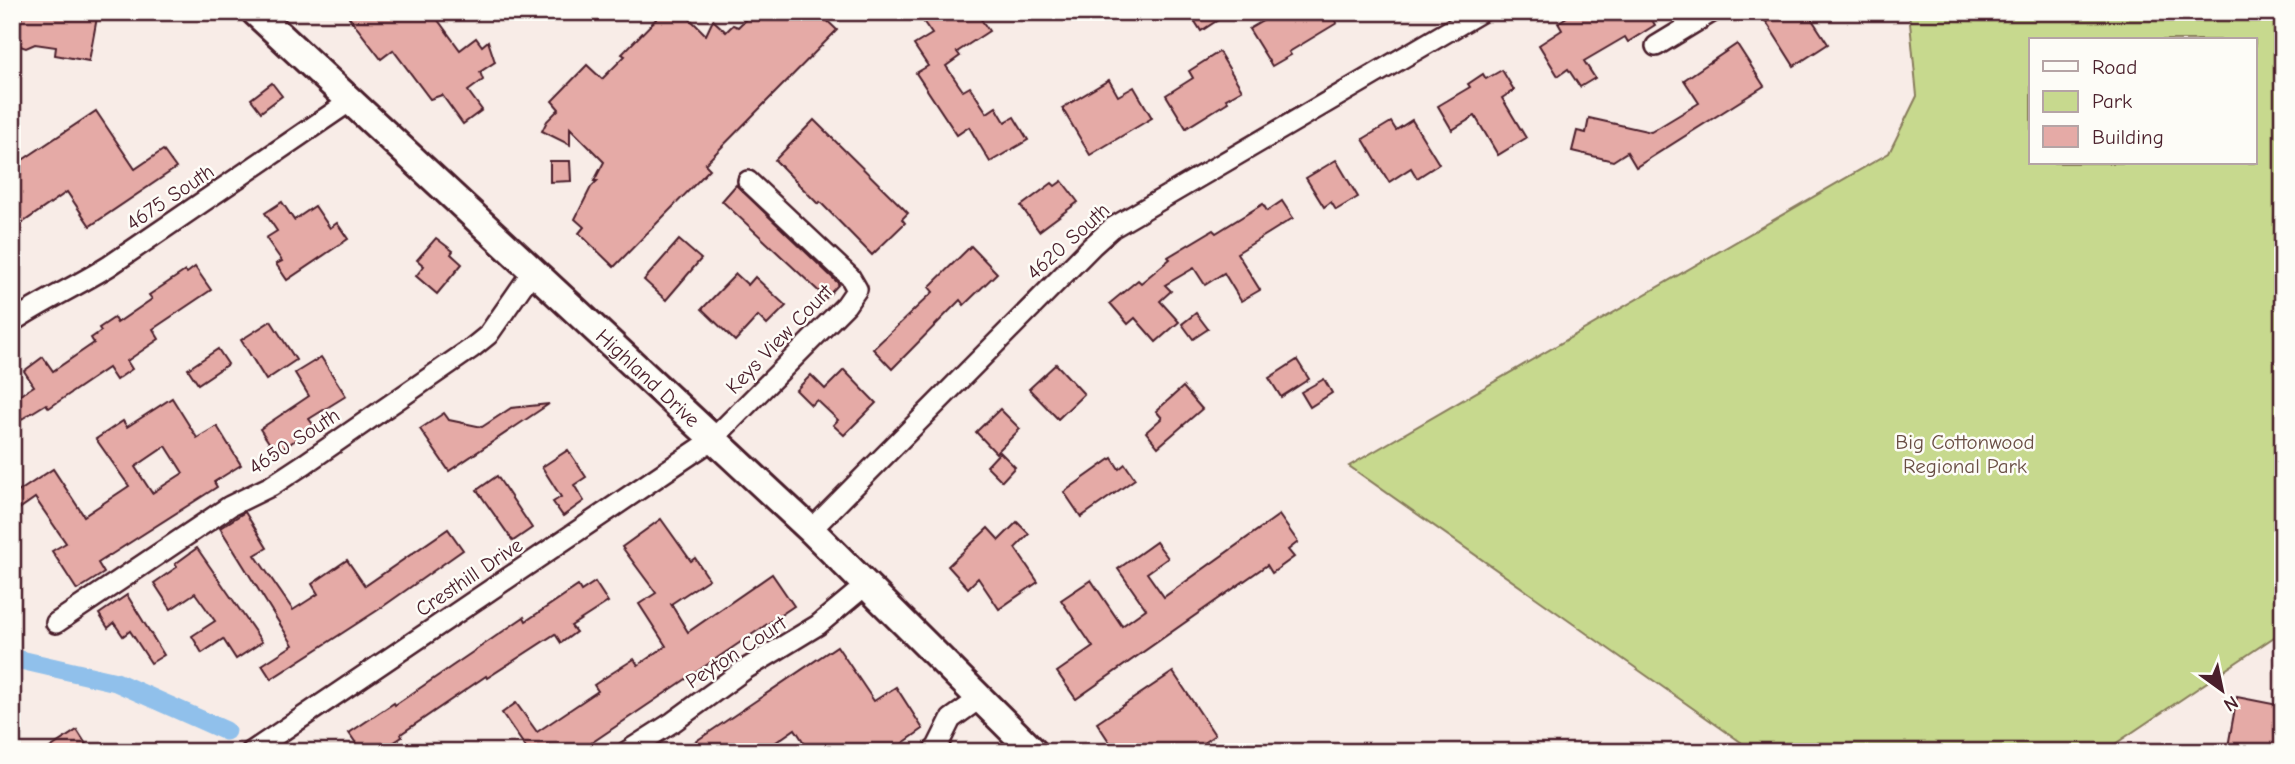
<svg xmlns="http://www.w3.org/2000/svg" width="2295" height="764" font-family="'Comic Neue',sans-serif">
	<rect width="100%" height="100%" fill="#f8ece7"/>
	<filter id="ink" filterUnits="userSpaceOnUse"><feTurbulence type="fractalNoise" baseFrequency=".0143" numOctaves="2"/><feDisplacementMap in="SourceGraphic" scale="14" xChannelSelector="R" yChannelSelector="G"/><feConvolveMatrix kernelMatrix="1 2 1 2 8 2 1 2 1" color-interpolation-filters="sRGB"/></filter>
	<g filter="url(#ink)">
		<path fill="#c7d98e" stroke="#887c5c" stroke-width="2" fill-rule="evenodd" d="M1909 12H2283V631L2103 752H1755L1349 466 1889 153 1917 96ZM2031 40H2255V163H2031Z"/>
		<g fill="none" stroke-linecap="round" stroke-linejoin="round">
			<polyline stroke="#90c0eb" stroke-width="19" points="12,658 116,682 226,731"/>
		</g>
		<g fill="#e5aaa6" stroke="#4a1f2b" stroke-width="2" fill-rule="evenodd">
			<polygon points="23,12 98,12 89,61 55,55 56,47 35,44 26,48 14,44"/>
			<polygon points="345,12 432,12 460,50 476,38 482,46 488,41 495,62 480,72 483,80 468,91 482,110 463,124 442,95 430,99 393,50 381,59"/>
			<polygon points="663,12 683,12 706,35 713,20 726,32 733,25 738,27 753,12 818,12 837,30 705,164 710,169 614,267 579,233 584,227 575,219 591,187 597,181 594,181 604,162 570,128 570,145 542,131 547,121 559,109 552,101 587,65 602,79 625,56 622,54"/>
			<polygon points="936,12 976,12 989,31 957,52 960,56 946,66 963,91 970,87 987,113 996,107 1005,122 1014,117 1028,140 990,162 969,127 957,135 916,73 928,66 914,45 932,34 923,21"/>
			<polygon points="1189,12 1230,12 1201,31"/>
			<polygon points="1278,12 1331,12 1337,23 1289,52 1291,55 1272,66 1249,29"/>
			<polygon points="1574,12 1647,12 1655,25 1628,42 1625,37 1584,61 1595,78 1580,87 1568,69 1558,76 1539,45 1562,30 1558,23"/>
			<polygon points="1760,12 1807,12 1828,44 1794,66"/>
			<polygon points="1737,44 1764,86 1636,167 1627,152 1613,161 1572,151 1577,131 1586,133 1589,118 1651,132 1699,103 1684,80"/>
			<polygon points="1219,52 1242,90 1226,99 1228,102 1186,128 1166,95 1193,78 1189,71"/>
			<polygon points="1502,70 1514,90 1502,98 1526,138 1498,155 1475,116 1452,130 1438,106 1470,87 1468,84 1483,74 1486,79"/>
			<polygon points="1109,80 1118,96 1134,87 1152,118 1090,155 1062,108"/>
			<polygon points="272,83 282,96 261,112 251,99"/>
			<polygon points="96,111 135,169 163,150 176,168 90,226 67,192 22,223 12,209 12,167"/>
			<polygon points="814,120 908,213 902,219 905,223 872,255 820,202 818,204 775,160"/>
			<polygon points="1412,120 1439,164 1417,178 1411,168 1389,182 1363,139 1391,122 1396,130"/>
			<polygon points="1336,160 1358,197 1336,210 1331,202 1324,207 1306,178"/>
			<polygon points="550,161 570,161 571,181 550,182"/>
			<polygon points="1062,181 1078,202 1039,231 1021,206 1052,183 1055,186"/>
			<polygon points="736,185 839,284 826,298 722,201"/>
			<polygon points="1282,201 1293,218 1237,253 1260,290 1241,301 1224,273 1205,285 1194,268 1165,285 1171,291 1160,301 1179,322 1156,342 1135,318 1128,324 1110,303 1138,280 1141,283 1170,259 1168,257 1213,230 1216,233 1263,204 1267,211"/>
			<polygon points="282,202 294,220 315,206 330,228 337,223 348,239 287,280 276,264 282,261 266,238 277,231 265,213"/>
			<polygon points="436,238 453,251 451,254 462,264 437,294 416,276 424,266 417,260"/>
			<polygon points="679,240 701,259 666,300 644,280"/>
			<polygon points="971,246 997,273 964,305 960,300 892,369 873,349 933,292 929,287"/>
			<polygon points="195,267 211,290 153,329 159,339 127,361 132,369 116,380 108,368 49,408 46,404 12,425 12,400 34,386 24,371 43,357 53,371 94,343 91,338 101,331 99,328 114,318 117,323 152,299 149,295 185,271 187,273"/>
			<polygon points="736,274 748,285 755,277 786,306 767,325 758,316 735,341 702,309"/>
			<polygon points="1196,313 1208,329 1193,339 1182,324"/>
			<polygon points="271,321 296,360 266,380 241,340"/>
			<polygon points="218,349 228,364 198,384 188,369"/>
			<polygon points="321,357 346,396 309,419 315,427 276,453 260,429 309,396 295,373"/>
			<polygon points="1297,360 1309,379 1281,397 1269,378"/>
			<polygon points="1056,364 1084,394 1058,419 1029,389"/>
			<polygon points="844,370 876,403 844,435 833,425 838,420 817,400 811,405 796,390 811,375 825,389"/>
			<polygon points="1324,379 1332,393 1310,407 1301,392"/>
			<polygon points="1183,387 1202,409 1158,447 1146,432 1162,418 1156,411"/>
			<path d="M172 398 197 438 217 426 241 465 214 482 217 487 98 563 104 573 77 590 52 551 66 543 35 498 12 514V496L53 469 84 516 129 486 96 439 123 421 127 427ZM166 446 183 473 152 493 135 467Z"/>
			<polygon points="549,404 449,471 420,429 444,413 449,420 482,427 511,408"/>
			<polygon points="1000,409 1020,429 996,453 976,432"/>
			<polygon points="568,450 586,477 574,485 584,501 563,516 553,502 561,497 542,467"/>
			<polygon points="1000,452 1015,467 1002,481 987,466"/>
			<polygon points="1112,458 1119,469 1125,464 1135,479 1081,517 1064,492"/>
			<polygon points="497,476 532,528 513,541 477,490"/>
			<polygon points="245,512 267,548 255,555 293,610 318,594 312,584 347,560 365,586 448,529 463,550 378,610 271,679 262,665 293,645 220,528"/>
			<polygon points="1279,515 1298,542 1288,550 1294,557 1272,573 1267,565 1076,699 1057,672 1093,647 1061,600 1091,580 1122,626 1146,609 1118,569 1156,542 1168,558 1147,573 1164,597"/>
			<polygon points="661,519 691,561 695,558 709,579 671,604 688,632 772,574 794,606 578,752 529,752 502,713 516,703 537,732 598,691 594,685 609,675 634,659 638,665 666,646 639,604 656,593 622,547"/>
			<polygon points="1017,522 1029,534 1015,548 1038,582 999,609 978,578 968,588 948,566 988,528 999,540"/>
			<polygon points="197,548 262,642 236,659 223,639 202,653 192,636 215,621 195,593 171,609 154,583 177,567 175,564"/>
			<polygon points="595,582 608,602 571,626 576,632 561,643 555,634 487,678 486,676 401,734 402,737 379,752 362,752 349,733 394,703 395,705 524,617 526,621 578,586 581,591"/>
			<polygon points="127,595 164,655 151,663 130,631 123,636 114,623 108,628 99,614"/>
			<polygon points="837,646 874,701 896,687 923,729 890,752 810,752 795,729 766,749 763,744 750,752 680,752"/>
			<polygon points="1173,672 1215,735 1190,752 1116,752 1097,723"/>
			<polygon points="2237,697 2283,706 2283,752 2227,752"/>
			<polygon points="77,730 91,752 44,752"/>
		</g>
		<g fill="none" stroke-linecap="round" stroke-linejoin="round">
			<g stroke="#4a1f2b" stroke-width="24">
				<g id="minor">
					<polyline points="1656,46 1712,12"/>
					<path d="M12 322C43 301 77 286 109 266L349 102"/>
					<polyline points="811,530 1092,246 1112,228 1481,12"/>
					<polyline points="56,623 230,506 271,486 306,463 472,348 488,335 532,272"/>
					<polyline points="251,752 712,440 846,305 857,289 850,277 748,181"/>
					<polyline points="626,752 673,722 744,670 818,625 866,585"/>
					<polyline points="932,752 937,747 951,719 979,699"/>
				</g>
			</g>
			<g stroke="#4a1f2b" stroke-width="32">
				<g id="secondary">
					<path id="s1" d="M255 12 811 530 1034 752"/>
				</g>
			</g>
			<use href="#minor" stroke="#fdfcf7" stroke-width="19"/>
			<use href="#secondary" stroke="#fdfcf7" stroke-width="26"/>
		</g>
	</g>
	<g text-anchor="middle" stroke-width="5" stroke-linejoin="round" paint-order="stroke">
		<g font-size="21" fill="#4a1f2b" stroke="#fdfcf7">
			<text transform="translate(170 197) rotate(-34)" y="7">4675 South</text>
			<text transform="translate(1068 241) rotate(-42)" y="7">4620 South</text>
			<text transform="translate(779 339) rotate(-46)" y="7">Keys View Court</text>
			<text dy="7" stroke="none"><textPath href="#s1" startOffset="537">Highland Drive</textPath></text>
			<text transform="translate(294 441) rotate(-33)" y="7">4650 South</text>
			<text transform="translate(469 577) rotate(-34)" y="7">Cresthill Drive</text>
			<text transform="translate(736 652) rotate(-33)" y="7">Peyton Court</text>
		</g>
		<g font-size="21" fill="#694e44" stroke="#fdfcf7">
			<text x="1965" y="449">Big Cottonwood<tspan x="1965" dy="24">Regional Park</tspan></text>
		</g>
	</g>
	<rect width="2295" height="764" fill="none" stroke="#fdfcf7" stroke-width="42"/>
	<rect x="21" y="21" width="2253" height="722" fill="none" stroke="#4a1f2b" stroke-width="2.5" filter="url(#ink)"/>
	<rect x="2029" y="38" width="228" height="126" fill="#fdfcf7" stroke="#b5a4a5" stroke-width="2"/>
	<rect x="2043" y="61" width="35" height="10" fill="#fdfcf7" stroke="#b5a4a5" stroke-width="2"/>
	<text x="2092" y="74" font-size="21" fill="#4a1f2b">Road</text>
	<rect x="2043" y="91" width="35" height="21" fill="#c7d98e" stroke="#b5a4a5" stroke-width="2"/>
	<text x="2092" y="108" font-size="21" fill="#4a1f2b">Park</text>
	<rect x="2043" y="126" width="35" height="21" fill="#e5aaa6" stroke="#b5a4a5" stroke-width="2"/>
	<text x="2092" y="144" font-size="21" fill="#4a1f2b">Building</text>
	<g transform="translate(2222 690) rotate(147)" stroke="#fdfcf7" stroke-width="5" paint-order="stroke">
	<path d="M0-5L12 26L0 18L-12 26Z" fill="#4a1f2b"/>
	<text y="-10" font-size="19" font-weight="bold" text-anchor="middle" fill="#4a1f2b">N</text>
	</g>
</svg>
